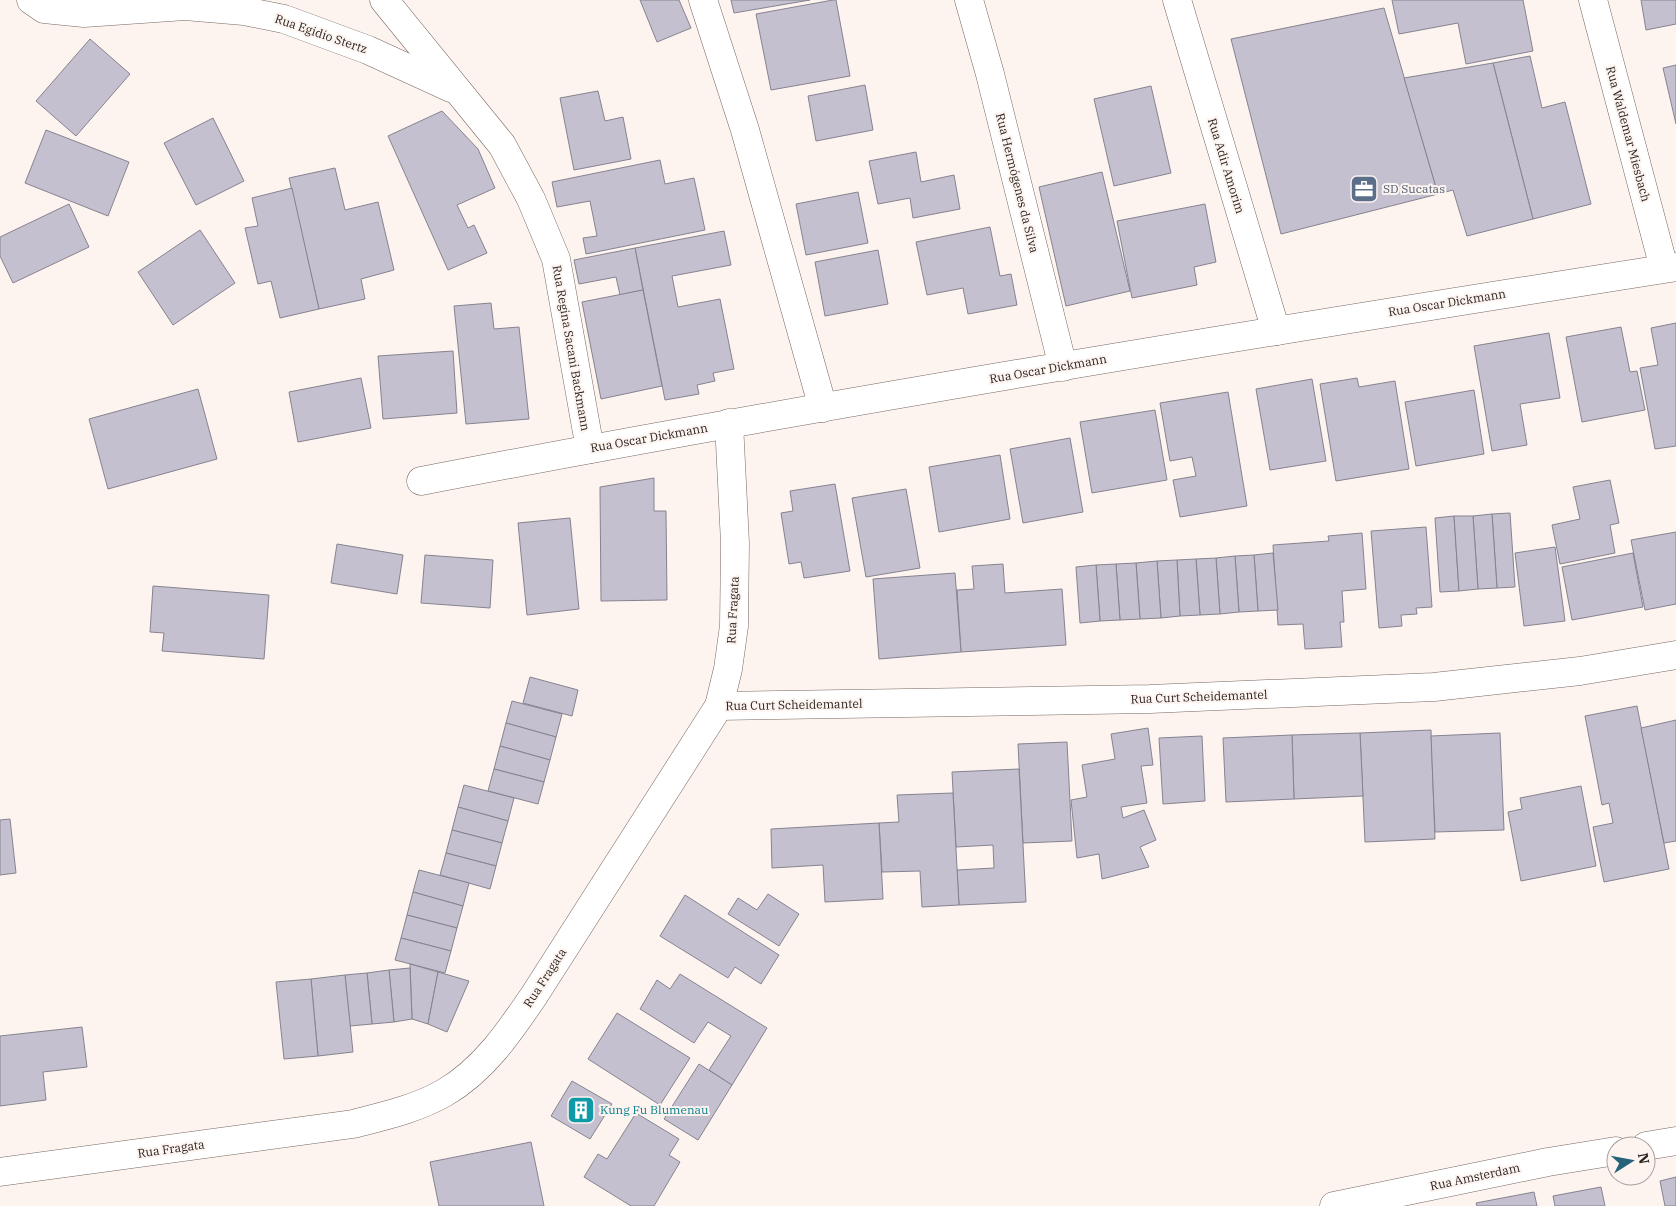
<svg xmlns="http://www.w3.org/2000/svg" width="1676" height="1206" font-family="'IBM Plex Serif',serif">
	<rect width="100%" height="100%" fill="#fdf3ef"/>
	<g fill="#c4c0cf" stroke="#868390">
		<polygon points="640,0 679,0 691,28 657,42"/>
		<polygon points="731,0 810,0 734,13"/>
		<polygon points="833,0 836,0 850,76 771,90 756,14"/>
		<polygon points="1392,0 1523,0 1533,51 1466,64 1458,23 1399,34"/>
		<polygon points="1641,0 1676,0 1676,24 1646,30"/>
		<polygon points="1384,8 1438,194 1281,234 1231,39"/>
		<polygon points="90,39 130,74 76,136 36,101"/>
		<polygon points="1530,56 1542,108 1565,102 1591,204 1533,219 1493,63"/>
		<polygon points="1493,63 1533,219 1467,236 1453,190 1438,194 1404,78"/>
		<polygon points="1676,65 1676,124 1663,68"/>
		<polygon points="865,85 873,130 816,141 808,96"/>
		<polygon points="1151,86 1171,173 1114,186 1094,99"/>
		<polygon points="598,91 605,121 623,117 631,159 574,170 560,98"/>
		<polygon points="442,111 478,149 495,188 457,205 468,228 474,225 487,253 448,270 388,136"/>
		<polygon points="213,118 244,181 196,205 164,143"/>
		<polygon points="46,130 129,162 108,216 25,183"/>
		<polygon points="916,152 921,182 954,175 960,209 913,218 910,198 878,204 869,161"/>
		<polygon points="660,160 665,184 694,178 705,230 586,254 583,238 597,236 590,201 557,207 552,182"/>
		<polygon points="335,168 345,210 378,202 394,270 361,279 365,299 319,309 289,178"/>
		<polygon points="1102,172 1130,291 1066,306 1039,187"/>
		<polygon points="292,188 319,309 280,318 271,281 258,284 245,228 258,226 252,198"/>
		<polygon points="858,192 868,243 806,255 796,204"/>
		<polygon points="69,204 89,247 13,283 0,256 0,237"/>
		<polygon points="1205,204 1216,262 1194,267 1197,285 1132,298 1117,221"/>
		<polygon points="990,227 1000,276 1011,274 1017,305 968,314 963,288 927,295 916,242"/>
		<polygon points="200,230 235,283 173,325 138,272"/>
		<polygon points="724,231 731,265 672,276 678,307 720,299 734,369 713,373 715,381 697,385 699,394 665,400 635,248"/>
		<polygon points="635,248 643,290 620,295 616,277 579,284 574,260"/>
		<polygon points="878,250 888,304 825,316 815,262"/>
		<polygon points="643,290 662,386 601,399 582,302"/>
		<polygon points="491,303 494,329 519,327 529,419 466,424 454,306"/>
		<polygon points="1676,323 1676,446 1655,449 1640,368 1658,365 1651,328"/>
		<polygon points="1621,327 1630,372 1637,371 1645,410 1582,422 1566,337"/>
		<polygon points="1549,333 1560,398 1520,404 1527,445 1492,451 1474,346"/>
		<polygon points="453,351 457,413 383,419 378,356"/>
		<polygon points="361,378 371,428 298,442 289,392"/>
		<polygon points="1357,378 1359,387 1395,381 1409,469 1336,481 1320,384"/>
		<polygon points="1312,379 1326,461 1270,470 1256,389"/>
		<polygon points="198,389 217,459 108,489 89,419"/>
		<polygon points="1474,390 1484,454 1416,466 1405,402"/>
		<polygon points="1228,392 1247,506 1180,517 1173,480 1196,476 1192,457 1170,461 1160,403"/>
		<polygon points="1155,410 1167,480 1092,493 1080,422"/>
		<polygon points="1070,438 1083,512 1023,523 1010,449"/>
		<polygon points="1000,455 1010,519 939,532 929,467"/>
		<polygon points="654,478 654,511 666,511 667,600 601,601 600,487"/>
		<polygon points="1610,480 1619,523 1610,525 1615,553 1560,564 1552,525 1580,519 1573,487"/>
		<polygon points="835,484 850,571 804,578 801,562 789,564 781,513 793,511 790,491"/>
		<polygon points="906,489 920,568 866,577 852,498"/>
		<polygon points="1510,513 1515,587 1497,588 1492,514"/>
		<polygon points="1492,514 1497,588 1478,589 1473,516"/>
		<polygon points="1454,516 1459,591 1440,592 1435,518"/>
		<polygon points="1454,516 1473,516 1478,589 1459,591"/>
		<polygon points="570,518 579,609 527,615 518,523"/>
		<polygon points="1426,527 1432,607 1416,608 1417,614 1401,615 1402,626 1379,628 1371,531"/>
		<polygon points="1676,532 1676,604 1645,610 1631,540"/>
		<polygon points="1362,533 1366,589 1342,591 1344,622 1340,622 1342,647 1305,649 1303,624 1278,625 1273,545 1329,541 1328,536"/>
		<polygon points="337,544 403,555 397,594 331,583"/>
		<polygon points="1555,547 1565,621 1524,626 1515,553"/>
		<polygon points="1273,553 1278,610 1258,611 1254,555"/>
		<polygon points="1633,553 1643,607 1572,620 1562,567"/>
		<polygon points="425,555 493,560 490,608 421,603"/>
		<polygon points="1254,555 1258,611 1239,612 1235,556"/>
		<polygon points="1235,556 1239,612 1220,614 1216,558"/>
		<polygon points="1216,558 1220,614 1200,615 1196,559"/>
		<polygon points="1196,559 1200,615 1180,616 1177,560"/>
		<polygon points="1177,560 1180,616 1161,618 1157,561"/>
		<polygon points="1157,561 1161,618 1140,619 1136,563"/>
		<polygon points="1136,563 1140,619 1120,620 1116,564"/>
		<polygon points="1003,564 1005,593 1062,589 1066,645 961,652 957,590 974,589 972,566"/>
		<polygon points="1116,564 1120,620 1100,621 1096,565"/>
		<polygon points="1096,565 1100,621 1080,623 1076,567"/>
		<polygon points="955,573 961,652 879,659 873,579"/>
		<polygon points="153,586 269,595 264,659 162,651 164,633 150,632"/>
		<polygon points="530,677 578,690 572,716 523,703"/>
		<polygon points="512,701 562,714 556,737 506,723"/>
		<polygon points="1637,706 1669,869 1604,882 1593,827 1613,823 1609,803 1602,805 1585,716"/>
		<polygon points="1676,720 1676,841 1664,843 1641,728"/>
		<polygon points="506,723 556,737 550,760 500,746"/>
		<polygon points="1148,728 1153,765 1141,766 1147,803 1121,807 1123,818 1144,810 1156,840 1140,847 1149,867 1102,879 1099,854 1077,858 1071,800 1087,797 1082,765 1115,759 1111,734"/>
		<polygon points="1431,730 1435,839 1365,842 1360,733"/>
		<polygon points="1360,733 1363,796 1294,799 1292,735"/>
		<polygon points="1500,733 1504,830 1435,832 1431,736"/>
		<polygon points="1292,735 1294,799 1226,802 1223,738"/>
		<polygon points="1202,736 1205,801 1163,804 1159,738"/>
		<polygon points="1067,742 1072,841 1023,843 1018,744"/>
		<polygon points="500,746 550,760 544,782 494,769"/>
		<polygon points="494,769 544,782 538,804 488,791"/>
		<polygon points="1019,769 1026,902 959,905 957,870 994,868 993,845 956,847 952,772"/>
		<polygon points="464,785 514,798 508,821 458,807"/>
		<polygon points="1581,786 1596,866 1521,881 1508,812 1522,809 1520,798"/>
		<polygon points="953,793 959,905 922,907 920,871 882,872 879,823 899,822 897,795"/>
		<polygon points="458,807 508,821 502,843 452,830"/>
		<polygon points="10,819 16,873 0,875 0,820"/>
		<polygon points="879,823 883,899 825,902 823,865 772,868 771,829"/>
		<polygon points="452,830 502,843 496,866 446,853"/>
		<polygon points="446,853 496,866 490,889 440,875"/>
		<polygon points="419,870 469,883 463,906 413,892"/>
		<polygon points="413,892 463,906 457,928 407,915"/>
		<polygon points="768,894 799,914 779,946 728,914 738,898 757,910"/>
		<polygon points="685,895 779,955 761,984 735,967 728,978 660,936"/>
		<polygon points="407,915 457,928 451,951 401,938"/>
		<polygon points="401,938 451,951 445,973 395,960"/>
		<polygon points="410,964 438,972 428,1024 412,1019"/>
		<polygon points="410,968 412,1019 394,1022 389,970"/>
		<polygon points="389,970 394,1022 372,1024 367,973"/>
		<polygon points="438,972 469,981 447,1032 428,1024"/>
		<polygon points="367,973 372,1024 350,1026 345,975"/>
		<polygon points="680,974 767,1028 732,1085 709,1070 731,1036 708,1022 694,1043 640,1009 657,980 670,989"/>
		<polygon points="345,975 353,1052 318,1056 311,979"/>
		<polygon points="311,979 318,1056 284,1059 276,982"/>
		<polygon points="617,1013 690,1058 660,1105 588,1059"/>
		<polygon points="82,1027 87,1067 43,1072 46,1100 0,1106 0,1036"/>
		<polygon points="699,1064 732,1085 698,1140 664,1119"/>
		<polygon points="572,1081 612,1104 590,1139 551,1116"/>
		<polygon points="636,1113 679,1139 669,1155 680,1162 654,1206 631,1206 584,1177 598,1154 607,1159"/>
		<polygon points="531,1142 544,1206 439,1206 430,1162"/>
		<polygon points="1676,1177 1676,1206 1665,1206 1660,1181"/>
		<polygon points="1601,1187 1605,1206 1555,1206 1553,1196"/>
		<polygon points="1534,1192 1537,1206 1477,1206 1476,1203"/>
	</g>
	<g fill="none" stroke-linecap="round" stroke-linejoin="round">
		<g stroke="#766862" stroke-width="29">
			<g id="minor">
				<polyline points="31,0 44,9 84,13 185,6 244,11 284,19 368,50 451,88"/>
				<polyline points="384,0 502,145 531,199 556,259 590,449"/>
				<polyline points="703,0 745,130 823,408"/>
				<polyline points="969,0 990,74 1063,367"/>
				<polyline points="1177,0 1276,331"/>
				<polyline points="1593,0 1664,268"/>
				<path d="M421 481C838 401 1257 333 1676 267"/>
				<polyline points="719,706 1150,699 1434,687 1580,671 1676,655"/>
				<polyline points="1646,1146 1676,1141"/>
				<path d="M0 1172 353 1124C384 1116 416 1109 444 1093 484 1070 510 1031 535 994L719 706 728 669 734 626 735 543 729 423"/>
				<polyline points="1334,1206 1548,1162 1616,1151"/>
			</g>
		</g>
		<use href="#minor" stroke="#fff" stroke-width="28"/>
	</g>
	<defs>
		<g id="office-square" transform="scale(1.4375)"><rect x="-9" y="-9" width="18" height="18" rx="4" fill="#5c6f8a" stroke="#fdf3ef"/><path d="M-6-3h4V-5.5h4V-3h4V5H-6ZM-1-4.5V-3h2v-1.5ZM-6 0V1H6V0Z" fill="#fff"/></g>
		<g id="building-square" transform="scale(1.4375)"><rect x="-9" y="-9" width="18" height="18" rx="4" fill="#0f9aa8" stroke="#fdf3ef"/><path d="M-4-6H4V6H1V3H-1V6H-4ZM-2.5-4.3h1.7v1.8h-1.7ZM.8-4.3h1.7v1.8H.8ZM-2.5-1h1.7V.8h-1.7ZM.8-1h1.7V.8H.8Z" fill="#fff"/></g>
	</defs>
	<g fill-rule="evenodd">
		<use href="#office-square" x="1364" y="189"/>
		<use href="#building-square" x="581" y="1110"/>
	</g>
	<g text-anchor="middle" stroke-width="4" stroke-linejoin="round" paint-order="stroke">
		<g font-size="12" fill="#2a2522" stroke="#fdf3ef">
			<text transform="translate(321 34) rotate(19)" y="4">Rua Egidio Stertz</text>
			<text transform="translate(1628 134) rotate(75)" y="4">Rua Waldemar Miesbach</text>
			<text transform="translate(1226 166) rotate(73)" y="4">Rua Adir Amorim</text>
			<text transform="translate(1017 183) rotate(76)" y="4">Rua Hermógenes da Silva</text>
			<text transform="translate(1447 303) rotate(-9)" y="4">Rua Oscar Dickmann</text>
			<text transform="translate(571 348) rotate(80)" y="4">Rua Regina Sacani Backmann</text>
			<text transform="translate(1048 369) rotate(-10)" y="4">Rua Oscar Dickmann</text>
			<text transform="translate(649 438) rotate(-10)" y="4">Rua Oscar Dickmann</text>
			<text transform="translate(733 610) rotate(-87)" y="4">Rua Fragata</text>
			<text transform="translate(1199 697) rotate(-2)" y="4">Rua Curt Scheidemantel</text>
			<text transform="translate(794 705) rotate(-1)" y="4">Rua Curt Scheidemantel</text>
			<text transform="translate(545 978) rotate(-57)" y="4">Rua Fragata</text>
			<text transform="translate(171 1149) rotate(-8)" y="4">Rua Fragata</text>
			<text transform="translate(1475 1177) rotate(-12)" y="4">Rua Amsterdam</text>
		</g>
		<g font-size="12" fill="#4e5e75" stroke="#fdf3ef" text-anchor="start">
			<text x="1383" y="193">SD Sucatas</text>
		</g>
		<g font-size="12" fill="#0d838f" stroke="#fdf3ef" text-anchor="start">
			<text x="600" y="1114">Kung Fu Blumenau</text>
		</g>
	</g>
	<g transform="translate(1631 1161) rotate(79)"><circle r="24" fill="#fdf3ef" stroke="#a9a19d"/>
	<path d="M0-4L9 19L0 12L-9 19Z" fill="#246379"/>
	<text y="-8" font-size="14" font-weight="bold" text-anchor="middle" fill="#2a2522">N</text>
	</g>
</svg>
